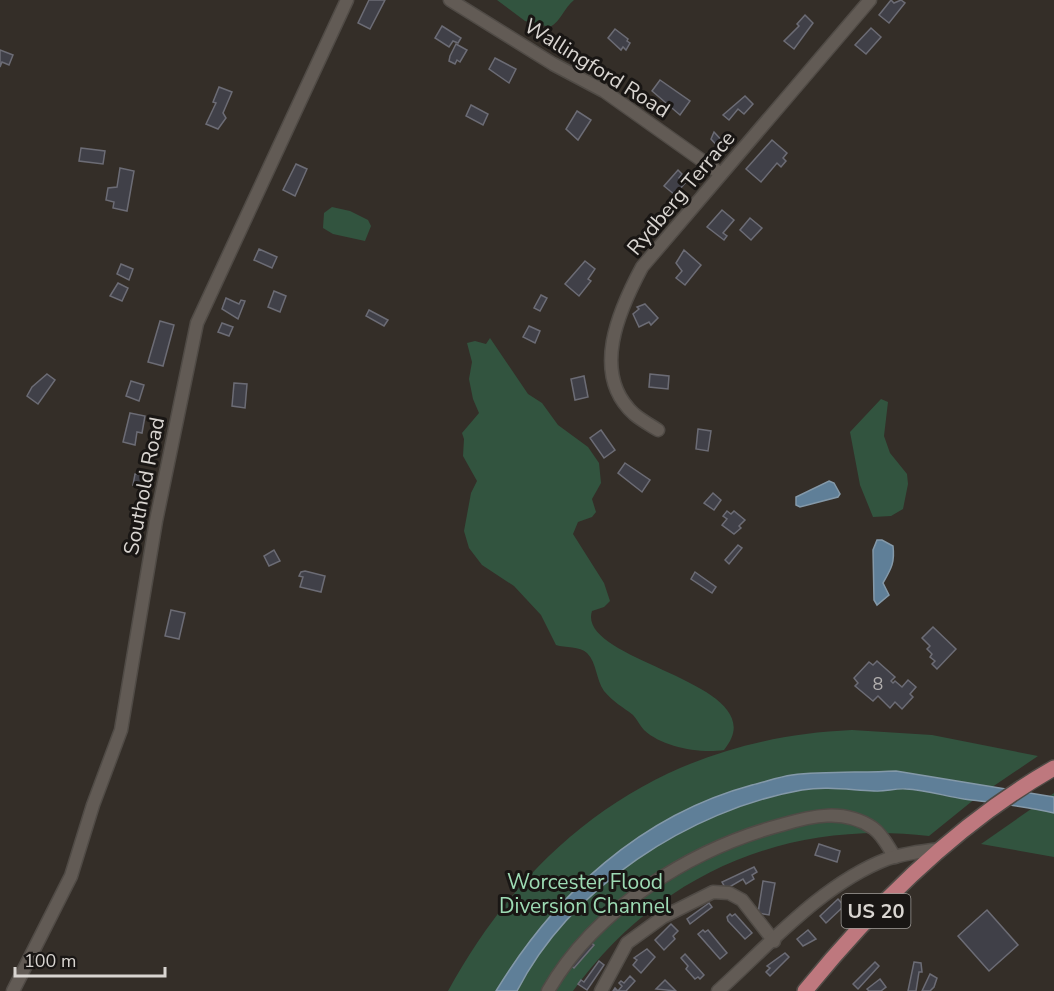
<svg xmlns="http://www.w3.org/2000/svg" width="1054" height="991" font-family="'Nunito Sans',sans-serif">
	<rect width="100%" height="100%" fill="#342e28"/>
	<g fill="#32543f">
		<path d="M497 0H574C564 8 561 21 550 27L525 21Z"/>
		<polygon points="332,207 350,211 368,220 371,226 365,241 333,234 323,228 324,213"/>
		<path d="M490 338 528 394 542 403 558 425 588 447 599 463 601 483 592 499 596 512 592 517 578 522 573 534 604 583 610 601 604 607 592 611C575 663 780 682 724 750 700 754 662 747 644 730 640 726 637 719 633 715 623 707 613 702 604 691 596 680 597 663 587 653 580 646 565 648 556 645L541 615 514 586 482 565 469 548 464 531 471 493 477 481 463 456 464 439 462 433 479 413 473 399 469 379 472 362 467 343 475 341 486 344Z"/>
		<polygon points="881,399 888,402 884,436 890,453 907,474 908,484 903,509 891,516 873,517 860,485 850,432"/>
		<path d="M852 730 932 735 1038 756 976 798 929 836C786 819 658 874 573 991H448C535 832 669 738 852 730Z"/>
		<polygon points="1054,793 1054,857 981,844"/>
	</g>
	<g fill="#5f7f98" stroke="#8499a9" stroke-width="1.5">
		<polygon points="829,481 834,483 840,494 838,497 800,507 796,505 796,497"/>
		<path d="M877 540H882L893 546C895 563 891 569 883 583L889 595 877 605 874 600 873 550Z"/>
		<path d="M896 771 1054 797V813C1024 806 994 803 964 799 945 796 925 790 906 789 895 788 885 792 874 791 850 790 826 786 802 790 689 810 570 888 517 991H496C555 894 641 815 752 785 765 782 778 777 792 775 826 771 862 773 896 771Z"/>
	</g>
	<g fill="#404048" stroke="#6c6c75" stroke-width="1.5">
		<polygon points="369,0 385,0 370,29 358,23"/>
		<polygon points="891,0 894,3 901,0 905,3 889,23 879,15"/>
		<polygon points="805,15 813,23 794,49 784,41 799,26 797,24"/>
		<polygon points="442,26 461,38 458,43 453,41 449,47 435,38"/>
		<polygon points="871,28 881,37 866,54 855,45"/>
		<polygon points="615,29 628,39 627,41 630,43 626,50 623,47 621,50 608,38"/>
		<polygon points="456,44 467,50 460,62 457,60 455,64 449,61 450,56"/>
		<polygon points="0,50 13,55 9,65 2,62 0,67"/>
		<polygon points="495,58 516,69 509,83 489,69"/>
		<polygon points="660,80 690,101 680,115 652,91"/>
		<polygon points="219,87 232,92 223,113 226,118 218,129 206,124 216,103 213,102"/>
		<polygon points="745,96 753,104 744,114 738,109 729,120 723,115"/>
		<polygon points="471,105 488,114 483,125 466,116"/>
		<polygon points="577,111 591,120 578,140 566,129"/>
		<polygon points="714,132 726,145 721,150 711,139"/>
		<polygon points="772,140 787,153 783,158 786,161 781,167 777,163 761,182 746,169"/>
		<polygon points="81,148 105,151 103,164 79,161"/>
		<polygon points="296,164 307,169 295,196 283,190"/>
		<polygon points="120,168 134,171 127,211 113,208 114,202 106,200 108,188 117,187"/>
		<polygon points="678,170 682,174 679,178 685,183 675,195 664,186"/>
		<polygon points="722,210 734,220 723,233 727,236 724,240 707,227"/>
		<polygon points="750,218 762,228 751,240 740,230"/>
		<polygon points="259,249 277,257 272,268 254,260"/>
		<polygon points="684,250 701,265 685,285 676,278 682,271 676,263"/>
		<polygon points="585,261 595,269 588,279 591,281 579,296 565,284"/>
		<polygon points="121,264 133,269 129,280 117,274"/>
		<polygon points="118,283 128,288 122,301 110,296"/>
		<polygon points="274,291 286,296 280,312 268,307"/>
		<polygon points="541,295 547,298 540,311 534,308"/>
		<polygon points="226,298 239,304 241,300 245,301 238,319 222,309"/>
		<polygon points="645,304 658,318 651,325 649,322 639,327 633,314 639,309 637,307"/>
		<polygon points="369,310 388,320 384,326 366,316"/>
		<polygon points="160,321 174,325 163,366 148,362"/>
		<polygon points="222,323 233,327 229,336 218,332"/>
		<polygon points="529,326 540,331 535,343 523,337"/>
		<polygon points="47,374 55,380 38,404 27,396 32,387"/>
		<polygon points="650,374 669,376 668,389 649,387"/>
		<polygon points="584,376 588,397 575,400 571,379"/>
		<polygon points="131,381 144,385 139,401 126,396"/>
		<polygon points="234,383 247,384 245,408 232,406"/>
		<polygon points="130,413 145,416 142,433 137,432 135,445 123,442"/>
		<polygon points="698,429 711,431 708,451 696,449"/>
		<polygon points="601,430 615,450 604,458 590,438"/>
		<polygon points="625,463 650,480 642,492 618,473"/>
		<polygon points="135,474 153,477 152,487 133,485"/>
		<polygon points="713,493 721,500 714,510 704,503"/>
		<polygon points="727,511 731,514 734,511 745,520 739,526 741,528 734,534 722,525 727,519 723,516"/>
		<polygon points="738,545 742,548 729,564 725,560"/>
		<polygon points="274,550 280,561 269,566 264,556"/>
		<polygon points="305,571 325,576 321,592 300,587 303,577 299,576 301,572"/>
		<polygon points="695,572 716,587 712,593 691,579"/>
		<polygon points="171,610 185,613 179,639 165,636"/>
		<polygon points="933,627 956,649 937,669 932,664 935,661 930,657 932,654 927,649 930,646 922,638"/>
		<polygon points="877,661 895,677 891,681 893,683 895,681 902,687 908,680 916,687 910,694 913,697 902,709 895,702 890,708 878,696 873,701 855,686 858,683 854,678 869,662 873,665"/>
		<polygon points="819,844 840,851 837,862 815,855"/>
		<polygon points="754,867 757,872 752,875 754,879 746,884 743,879 726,889 722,882"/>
		<polygon points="763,881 775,883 769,915 758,913"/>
		<polygon points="838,899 844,906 826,923 820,916"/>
		<polygon points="709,903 712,907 690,924 687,919"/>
		<polygon points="987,910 1018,945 989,971 958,936"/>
		<polygon points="730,914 732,916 735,914 752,933 745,939 728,921 727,917"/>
		<polygon points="671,924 678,931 673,936 675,939 664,950 655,940"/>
		<polygon points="703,930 705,932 708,930 727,953 720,959 698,934"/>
		<polygon points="808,930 816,939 803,946 797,939"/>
		<polygon points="589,941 594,945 574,968 569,964"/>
		<polygon points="647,949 655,957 641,973 633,965 637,960 634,958"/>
		<polygon points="785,953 789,957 770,976 766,972 770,968 767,966"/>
		<polygon points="685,954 704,975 700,979 698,977 695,979 686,969 688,966 681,958"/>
		<polygon points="599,961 604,965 587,990 578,984 581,980 584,982"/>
		<polygon points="875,962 879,966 858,989 853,984"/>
		<polygon points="914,962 921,963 922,972 919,972 916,991 908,991"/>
		<polygon points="930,974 937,978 934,987 930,991 922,991"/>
		<polygon points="630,976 635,981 626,991 613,991 615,988 618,991 622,986 619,983 621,981 624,983"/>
		<polygon points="880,979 886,987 881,991 869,991 867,989"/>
		<polygon points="665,980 676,991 656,989"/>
	</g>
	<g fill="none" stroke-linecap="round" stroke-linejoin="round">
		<g stroke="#504b46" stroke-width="15">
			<g id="minor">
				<polyline points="450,0 553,64 604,91 721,174"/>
				<path d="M658 430C650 425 641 420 634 414 590 374 619 310 642 267L870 0"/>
				<polyline points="13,991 71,876 93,805 121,730 156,521 197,323 347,0"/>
				<path d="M548 991C595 909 691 849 781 825 811 816 844 808 873 828 883 835 888 847 895 857"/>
				<polyline points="601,991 627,943 663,917 713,892 729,893 742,900 774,941"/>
				<path d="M718 991C769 945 822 884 887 859 905 853 923 851 941 849"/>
			</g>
		</g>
		<g stroke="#504b46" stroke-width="18">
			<path id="primary" d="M805 991C875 905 957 823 1054 768"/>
		</g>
		<use href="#minor" stroke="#625b55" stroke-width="12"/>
		<use href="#primary" stroke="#be787e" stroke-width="15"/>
	</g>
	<g text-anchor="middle" stroke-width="6" stroke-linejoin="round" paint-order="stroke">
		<g font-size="18" fill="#b3b0af">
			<text x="878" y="690">8</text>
		</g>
		<rect fill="#191614" stroke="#9f9c98" stroke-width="1.5" x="841.5" y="894" width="69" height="34" rx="4.5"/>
		<g font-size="20" font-weight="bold" fill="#d9d5d1">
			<text x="876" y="918">US 20</text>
		</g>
		<g font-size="21" fill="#d9d5d1" stroke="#191614">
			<text transform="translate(597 68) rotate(32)" y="7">Wallingford Road</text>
			<text transform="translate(681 193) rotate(-50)" y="7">Rydberg Terrace</text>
			<text transform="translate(144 486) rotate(-79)" y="7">Southold Road</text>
		</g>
		<g font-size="21" fill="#9ddbb4" stroke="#191614">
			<text x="585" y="889">Worcester Flood<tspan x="585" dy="24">Diversion Channel</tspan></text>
		</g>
	</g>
	<path d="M15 967v9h150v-9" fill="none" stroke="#d9d5d1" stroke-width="3"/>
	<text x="24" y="967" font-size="18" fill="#d9d5d1" stroke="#191614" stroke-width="4.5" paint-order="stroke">100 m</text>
</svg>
